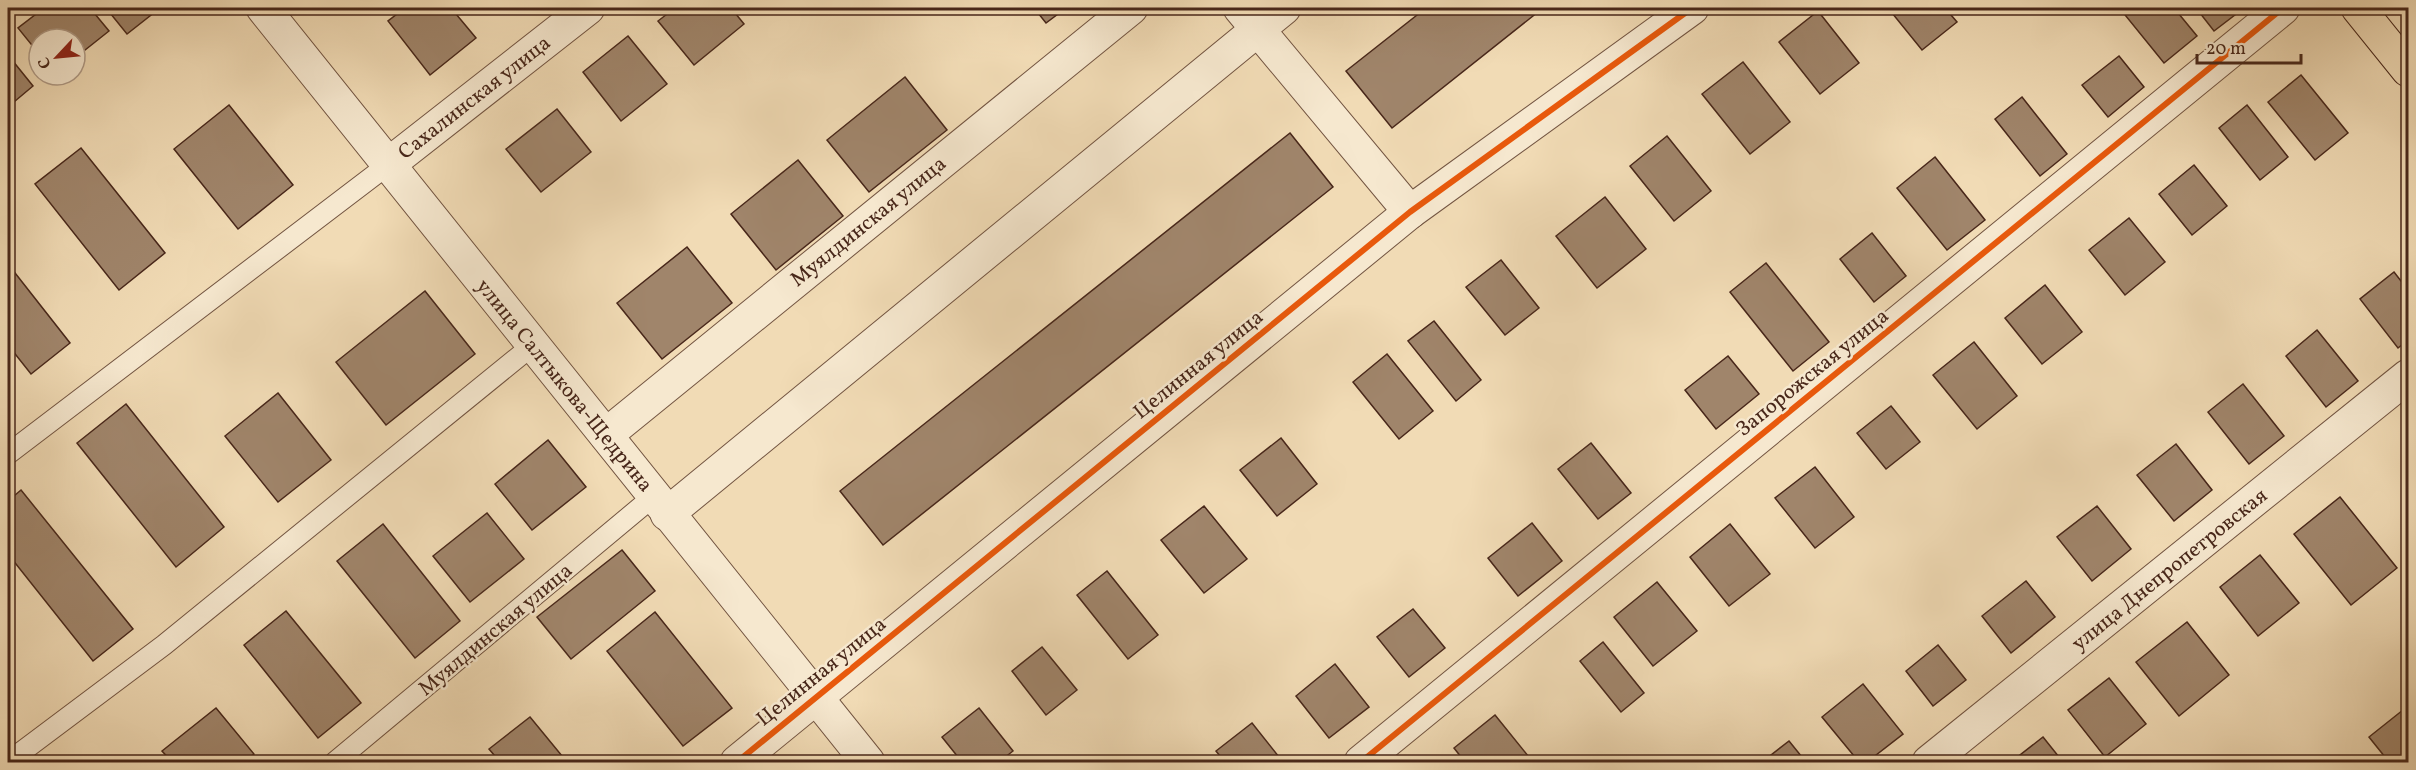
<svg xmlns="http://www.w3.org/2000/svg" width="2416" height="770" font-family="Vollkorn,serif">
	<rect width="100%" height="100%" fill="#f1dbb5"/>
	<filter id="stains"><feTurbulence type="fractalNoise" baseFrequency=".00333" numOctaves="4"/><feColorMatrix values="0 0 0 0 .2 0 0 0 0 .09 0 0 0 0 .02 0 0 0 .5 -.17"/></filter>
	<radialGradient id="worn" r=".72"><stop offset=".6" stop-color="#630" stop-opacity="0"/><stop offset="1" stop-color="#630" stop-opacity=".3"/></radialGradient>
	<g fill="#a0856b" stroke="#48271a" stroke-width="1.5">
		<polygon points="44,8 90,8 109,31 75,58 75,39 39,39 39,54 18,28"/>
		<polygon points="106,8 160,8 127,34"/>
		<polygon points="405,8 451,8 476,38 430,75 388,21"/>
		<polygon points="675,8 731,8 744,24 694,65 658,21"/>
		<polygon points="1034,8 1066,8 1046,23"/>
		<polygon points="1426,8 1543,8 1392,128 1346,71"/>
		<polygon points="1888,8 1945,8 1957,22 1922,50"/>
		<polygon points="2124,8 2174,8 2197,36 2164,63 2121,10"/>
		<polygon points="2196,8 2244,8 2214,31"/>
		<polygon points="1818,11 1859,63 1820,94 1779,42"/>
		<polygon points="628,36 667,84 621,121 583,72"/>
		<polygon points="8,55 33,86 8,107"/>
		<polygon points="2119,56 2144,87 2108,117 2082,85"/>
		<polygon points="1743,62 1790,122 1750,154 1702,94"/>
		<polygon points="2301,75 2348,133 2315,160 2268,102"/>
		<polygon points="905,77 947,130 869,192 827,140"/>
		<polygon points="2022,97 2067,154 2040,176 1995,119"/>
		<polygon points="229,105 293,185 238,229 174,149"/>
		<polygon points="2247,105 2288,157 2260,180 2219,128"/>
		<polygon points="557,109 591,152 541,192 506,149"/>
		<polygon points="1290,133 1333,187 883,545 840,491"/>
		<polygon points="1667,136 1711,191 1674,221 1630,166"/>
		<polygon points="81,148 165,253 119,290 35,184"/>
		<polygon points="1935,157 1985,220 1947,250 1897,188"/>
		<polygon points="798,160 843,216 776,270 731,214"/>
		<polygon points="2194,165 2227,206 2192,235 2159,194"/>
		<polygon points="1605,197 1646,249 1597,288 1556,236"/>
		<polygon points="2129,218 2165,262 2125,295 2089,250"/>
		<polygon points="1872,233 1906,276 1874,302 1840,259"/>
		<polygon points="687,247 732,303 662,359 617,303"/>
		<polygon points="1501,260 1539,308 1505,335 1466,287"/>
		<polygon points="1766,263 1829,342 1793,371 1730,292"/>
		<polygon points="8,264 70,343 31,374 8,345"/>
		<polygon points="2394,272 2408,290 2408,340 2398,348 2360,299"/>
		<polygon points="2045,285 2082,332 2042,364 2005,318"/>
		<polygon points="425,291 475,354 386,425 336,362"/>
		<polygon points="1434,321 1481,380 1456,401 1408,341"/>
		<polygon points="2317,330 2358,381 2326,407 2286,356"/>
		<polygon points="1974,342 2017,396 1977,429 1933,375"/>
		<polygon points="1387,354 1433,411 1399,439 1353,382"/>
		<polygon points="1728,356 1759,394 1716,429 1685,390"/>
		<polygon points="2243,384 2284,436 2249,464 2208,412"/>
		<polygon points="278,393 331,460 278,502 225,436"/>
		<polygon points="126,404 224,527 176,567 77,443"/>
		<polygon points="1891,406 1920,442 1886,469 1857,433"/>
		<polygon points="1281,438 1317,484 1277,516 1240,470"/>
		<polygon points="548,440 586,487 532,530 495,484"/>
		<polygon points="1591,443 1631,493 1598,519 1558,469"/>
		<polygon points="2176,444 2212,490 2174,521 2137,475"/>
		<polygon points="1815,467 1854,517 1815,548 1775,498"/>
		<polygon points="21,490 133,629 93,661 8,554 8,501"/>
		<polygon points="2340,497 2397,568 2351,605 2294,534"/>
		<polygon points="1204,506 1247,559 1204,593 1161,540"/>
		<polygon points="2097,506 2131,549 2092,581 2057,537"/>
		<polygon points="487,513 524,559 470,602 433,556"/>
		<polygon points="1532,523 1562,561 1518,596 1488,558"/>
		<polygon points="383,524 460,621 415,658 337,561"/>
		<polygon points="1730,524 1770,574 1729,606 1690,557"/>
		<polygon points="622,550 655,591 571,659 537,617"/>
		<polygon points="2260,555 2299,603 2258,636 2220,587"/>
		<polygon points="1107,571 1158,635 1128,659 1077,595"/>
		<polygon points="2026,581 2055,617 2011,653 1982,616"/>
		<polygon points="1657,582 1697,631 1653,666 1614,617"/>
		<polygon points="1413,609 1445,648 1409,677 1377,637"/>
		<polygon points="286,611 361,703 318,738 244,645"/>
		<polygon points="655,612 732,708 683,746 607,651"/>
		<polygon points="2187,622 2229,675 2179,716 2136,662"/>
		<polygon points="1603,642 1644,693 1621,712 1580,661"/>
		<polygon points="1938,645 1966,680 1933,706 1906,671"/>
		<polygon points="1042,647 1077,690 1046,715 1012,671"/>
		<polygon points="1335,664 1369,707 1329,738 1296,696"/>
		<polygon points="2109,678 2146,724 2105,757 2068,710"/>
		<polygon points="1863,684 1903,734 1867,762 1859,762 1822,717"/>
		<polygon points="2408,706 2408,762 2389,762 2369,737"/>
		<polygon points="216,708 254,754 243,762 172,762 162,751"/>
		<polygon points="979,708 1013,751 999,762 962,762 942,737"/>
		<polygon points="1495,715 1533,762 1465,762 1454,748"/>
		<polygon points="530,717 567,762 500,762 489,749"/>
		<polygon points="1252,723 1283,762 1225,762 1216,751"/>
		<polygon points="2043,737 2063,762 2011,762"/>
		<polygon points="1789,741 1806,762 1762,762"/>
	</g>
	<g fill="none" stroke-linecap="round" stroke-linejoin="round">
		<g stroke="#725441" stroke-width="22">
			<g id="service">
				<polyline points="8,454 389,164"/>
				<polyline points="8,762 164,645 533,345"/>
				<polyline points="335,762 654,496"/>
			</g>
		</g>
		<g stroke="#725441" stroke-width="35">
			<g id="minor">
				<polyline points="1240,8 1410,212"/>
				<polyline points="389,164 588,8"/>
				<polyline points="606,435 1131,8"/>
				<polyline points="667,514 1284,8"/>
				<polyline points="737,762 1410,212 1692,8"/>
				<polyline points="1361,762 2283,8"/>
				<polyline points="1929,762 2408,376"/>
			</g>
		</g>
		<g stroke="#725441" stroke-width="35">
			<polyline id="tertiary" points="263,8 868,762"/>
		</g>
		<g stroke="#48271a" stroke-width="35">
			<polyline id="primary" points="2358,8 2408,70"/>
		</g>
		<use href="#service" stroke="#f6e8cf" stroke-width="20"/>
		<use href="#minor" stroke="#f6e8cf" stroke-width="33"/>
		<use href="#tertiary" stroke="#f6e8cf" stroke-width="33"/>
		<use href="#primary" stroke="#f1dbb5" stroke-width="33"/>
		<g stroke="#f6e8cf" stroke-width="10">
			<g id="cycleway">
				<polyline points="737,762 1410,212 1692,8"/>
				<polyline points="1361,762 2283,8"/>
			</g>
		</g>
		<use href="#cycleway" stroke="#e8590c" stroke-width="6"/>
	</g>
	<g text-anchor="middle" stroke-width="5" stroke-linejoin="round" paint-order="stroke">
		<g font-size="21" fill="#48271a" stroke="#f6e8cf">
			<text transform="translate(474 97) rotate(-38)" y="7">Сахалинская улица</text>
			<text transform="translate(868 221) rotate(-39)" y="7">Муялдинская улица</text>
			<text transform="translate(1198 364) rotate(-39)" y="7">Целинная улица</text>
			<text transform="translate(1812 372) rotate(-39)" y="7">Запорожская улица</text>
			<text transform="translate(565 385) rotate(51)" y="7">улица Салтыкова-Щедрина</text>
			<text transform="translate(2169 569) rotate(-39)" y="7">улица Днепропетровская</text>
			<text transform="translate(495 629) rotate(-40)" y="7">Муялдинская улица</text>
			<text transform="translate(821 671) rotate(-39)" y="7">Целинная улица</text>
		</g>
	</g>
	<rect width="2416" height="770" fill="none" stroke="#f1dbb5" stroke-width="30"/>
	<rect x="9" y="9" width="2398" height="752" fill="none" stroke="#48271a" stroke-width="3"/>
	<rect x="15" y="15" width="2386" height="740" fill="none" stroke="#48271a" stroke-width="1.5"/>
	<g transform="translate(57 57) rotate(244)"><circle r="28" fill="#f6e8cf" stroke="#b09b87" stroke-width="1.5"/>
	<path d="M0-4.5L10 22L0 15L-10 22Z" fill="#8f2418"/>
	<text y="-9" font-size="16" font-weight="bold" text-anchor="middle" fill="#48271a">С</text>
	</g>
	<path d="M2197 54v9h104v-9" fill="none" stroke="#48271a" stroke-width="3"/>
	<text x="2206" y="54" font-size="18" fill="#48271a" stroke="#f6e8cf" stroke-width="4.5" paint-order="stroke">20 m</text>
	<rect width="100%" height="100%" filter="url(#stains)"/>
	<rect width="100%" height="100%" fill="url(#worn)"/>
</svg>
